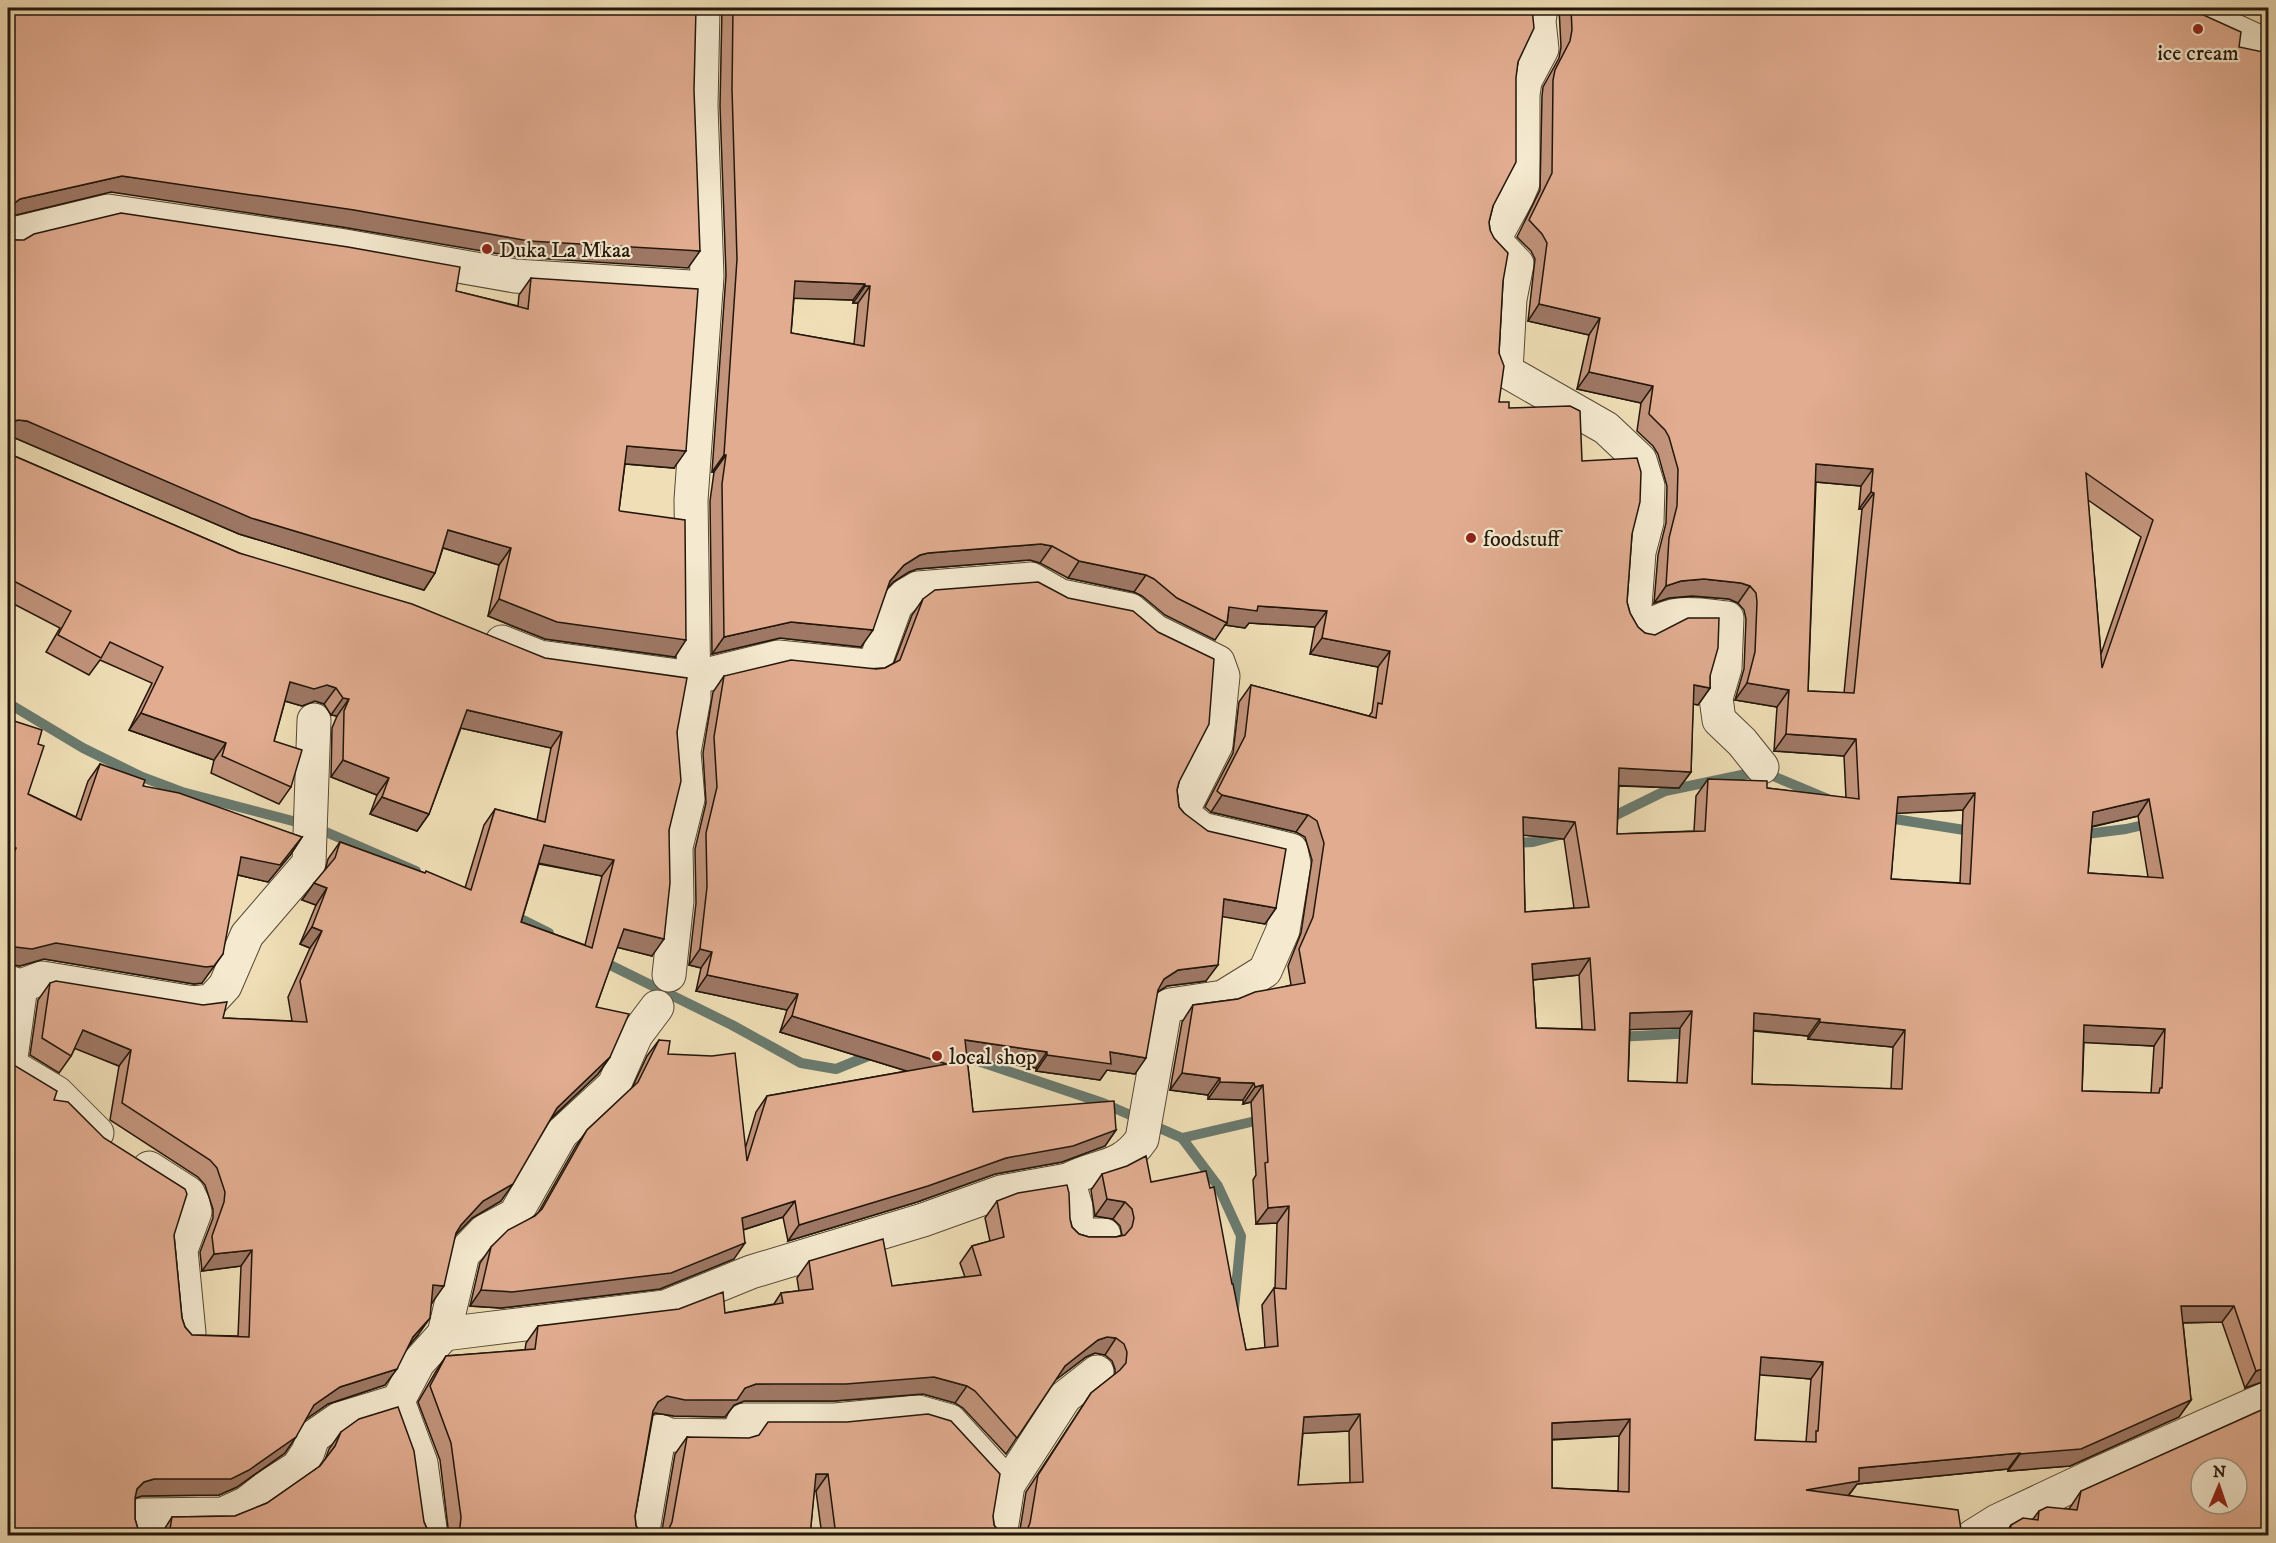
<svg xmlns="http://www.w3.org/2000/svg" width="2276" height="1543" font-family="'IM FELL DW Pica',serif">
	<rect width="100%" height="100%" fill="#efdeb6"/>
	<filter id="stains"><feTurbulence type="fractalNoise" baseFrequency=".00333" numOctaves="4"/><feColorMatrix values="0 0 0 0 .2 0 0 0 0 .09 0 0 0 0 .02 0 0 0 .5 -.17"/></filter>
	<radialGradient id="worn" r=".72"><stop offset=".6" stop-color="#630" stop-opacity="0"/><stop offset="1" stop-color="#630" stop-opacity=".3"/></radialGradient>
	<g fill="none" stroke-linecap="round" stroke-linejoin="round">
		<g stroke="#6a7a6e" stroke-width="10">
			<polyline points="8,703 83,748 142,777 182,792 312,826 416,871"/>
			<polyline points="1882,817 1977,832"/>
			<polyline points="1606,820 1665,791 1761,771 1828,799"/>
			<polyline points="2078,835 2126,829 2152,823"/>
			<polyline points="1511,843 1533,842 1563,834"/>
			<polyline points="509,913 549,933"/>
			<polyline points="600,960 732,1025 801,1063 836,1069 873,1054"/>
			<polyline points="1617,1037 1694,1033"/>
			<polyline points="957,1054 1103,1103 1182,1138 1218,1186 1241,1236 1234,1309"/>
			<polyline points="1182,1138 1264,1119"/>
		</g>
		<g stroke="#564835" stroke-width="35">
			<g id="minor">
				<path d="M1541 8 1539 21 1542 49 1525 81 1523 95V183L1517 197 1498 232 1496 242 1517 264 1510 299 1506 371 1606 428 1640 460 1648 486 1647 522 1639 552 1634 620 1642 633C1669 608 1693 614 1727 618L1725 668 1716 698 1719 720 1742 742 1762 767"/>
				<polyline points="2185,8 2268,46"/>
				<polyline points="8,239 13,234 108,211 339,245 515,276 706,288"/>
				<path d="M502 642 540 657 693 678 778 657 867 666 875 663 896 605 906 595 918 588 1031 579 1061 596 1130 610 1155 631 1218 662 1223 676 1216 745 1185 806V815L1202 829 1291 850 1294 864 1283 930 1265 971 1223 997 1170 1005 1165 1009 1142 1139C1121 1170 1097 1164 1068 1180"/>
				<polyline points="669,975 677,901 676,847 688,799 684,752 694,698 691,500 707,276 701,106 703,8"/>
				<polyline points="8,982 21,986 42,978 194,1003 211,1001 225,986 247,935 309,863 314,720"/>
				<polyline points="21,986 10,1065 57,1093 97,1133"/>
				<polyline points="149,1168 188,1193 193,1203 195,1212 181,1250 189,1333"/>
				<polyline points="444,1334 665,1307 751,1272 923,1220 1001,1192 1068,1180 1076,1207 1077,1235 1104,1235"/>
				<polyline points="142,1536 142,1515 223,1514 247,1503 267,1487 298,1467 308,1452 313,1437 339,1419 398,1401"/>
				<polyline points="431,1536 421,1463 398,1401 418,1363 444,1334 463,1254 485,1231 515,1215 561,1134 614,1085 636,1035 657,1007"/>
				<polyline points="642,1536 660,1431 670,1435 737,1436 744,1420 835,1420 918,1412 950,1421 1008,1485"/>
				<polyline points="1000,1536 1008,1485 1065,1397 1097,1372"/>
				<polyline points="1973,1536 1997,1521 2097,1474 2268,1398"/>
			</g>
		</g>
		<use href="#minor" stroke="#f5ead0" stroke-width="33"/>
	</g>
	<g fill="#c2947c" stroke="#23160a" stroke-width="1.5" fill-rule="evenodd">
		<path d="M722 8H1532L1518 62 1493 206 1489 222 1490 230 1503 281 1499 353V402L1509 408 1582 461 1632 534 1627 602 1630 613 1638 627 1645 633 1710 676V688L1698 705 1693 704 1691 772 1679 788 1619 786 1617 834 1694 831 1696 796 1708 779 1767 788 1846 798 1844 756 1774 751 1777 707 1735 700 1744 669 1746 619 1744 610 1738 603 1729 599 1692 596 1669 598 1654 603 1658 555 1666 523 1667 486 1658 454 1653 446 1637 431 1641 403 1577 389 1589 335 1528 321 1535 259 1531 251 1517 237 1540 190 1542 96 1543 87 1559 58 1561 47 1559 8H2188L2239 47 2268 1380 2245 1388 2222 1322 2183 1323 2191 1400 2179 1417 2070 1466 2008 1471V1469L1857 1484 1849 1495 1962 1536H1019L1026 1492 1091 1393 1115 1374V1369L1112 1361 1105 1355 1095 1353 1086 1357 1054 1381 1006 1454 963 1408 955 1403 923 1394 834 1401H744L734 1405 725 1417 674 1416 655 1413 653 1415 635 1516 636 1526 642 1534 646 1536H449L440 1460 418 1402 435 1373 446 1356 525 1350 526 1343 538 1326 725 1313 774 1304 781 1293 799 1291 797 1278 809 1261 892 1286 965 1277 960 1263 972 1246 990 1241 985 1218 997 1201 1070 1219 1072 1227 1079 1234 1089 1237H1116L1122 1235 1120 1226 1113 1219 1095 1216 1091 1190 1102 1174 1151 1182 1232 1284 1246 1350 1265 1348 1262 1305 1274 1288H1275L1277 1223 1256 1224 1253 1180 1256 1175 1251 1102 1243 1104V1100L1208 1099V1095L1170 1090 1182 1022 1193 1005 1238 999 1291 985 1288 966 1301 933 1312 860 1305 837 1296 832 1211 812 1205 807 1233 753 1239 702 1251 685 1369 716 1372 712 1378 667 1310 654 1315 627 1249 623 1245 628 1225 625 1215 640 1165 615 1142 596 1134 592 1068 578 1040 563 1030 560 917 569 909 572 893 582 888 587 861 647 780 638 712 654 710 501 714 472H712L726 275 720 106ZM794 298 853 300V303H858L854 344 791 333ZM1816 482 1861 486 1859 509H1862L1844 693 1808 691ZM2088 500 2141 537 2101 654ZM1963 810 1960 883 1891 879 1896 813ZM2138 816 2148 877 2088 873 2092 827ZM1523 835 1564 839 1574 908 1525 912ZM1579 975 1582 1029 1536 1028 1533 980ZM1680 1028 1677 1083 1628 1081 1630 1029ZM1753 1031 1808 1036V1039L1893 1047 1891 1089 1752 1084ZM2084 1042 2154 1046 2151 1093 2082 1091ZM1759 1374 1811 1379 1806 1442 1755 1440ZM1349 1431 1350 1483 1298 1485 1303 1433ZM1619 1436 1618 1491 1552 1488V1440Z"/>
		<polygon points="15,240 456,291 518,306 519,295 531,278 674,468 625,464 619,510 675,657 545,639 488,616 499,565 443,548 435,573 424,590 239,534 15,438"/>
		<path d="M8 451 12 455 239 553 677 732 669 830 652 956 617 947 596 1007 610 1057 598 1074 550 1120 501 1201 472 1218 456 1234 432 1303 418 1335 409 1345 385 1385 328 1404 306 1419 285 1453 237 1487 219 1495 142 1496 135 1498V1519L138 1529 8 1536 12 1064 54 1100 174 1235 182 1318 185 1327 192 1335 238 1336 241 1266 202 1271 200 1252 213 1218V1209L205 1185 198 1177 110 1120 119 1066 75 1048 71 1056 59 1073 30 1055 38 1000 50 983 223 1018 292 1021 288 997 310 948 300 944 316 905 302 900 325 871 328 859 340 842 465 888 484 825 495 809 537 820 551 748 461 728 429 814 417 831 370 814 377 795 331 777 332 728 337 716 331 715 324 704 315 701 302 706 285 701 274 741 291 787 279 804 211 773 214 760 129 730 152 683 100 660 89 675 46 652 60 628 8 601ZM539 864 602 876 585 945 521 922Z"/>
		<polygon points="923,599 1179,782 1177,790 1179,807 1184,813 1276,908 1265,924 1222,916 1206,981 1167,986 1157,992 1135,1074 1107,1070 1100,1080 1036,1071 1036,1068 967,1058 973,1112 1116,1130 1105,1146 1062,1162 995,1174 917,1202 788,1241 783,1217 743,1230 734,1259 660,1289 501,1308 470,1306 480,1263 491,1247 538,1213 576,1146 587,1130 632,1088 647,1056 659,1040 668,1054 746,1146 756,1112 767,1096 907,1071 780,1032 787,1010 696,991 701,968 689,965 696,903 695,849 706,803 703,753 713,692 724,676 885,668 894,663 912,615"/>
		<polygon points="8,719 38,744 28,794 76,817 88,781 100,764 143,786 302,837 291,854 268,882 238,875 202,983 194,984 44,959 20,966 8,964"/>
		<polygon points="341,1432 424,1522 428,1531 434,1536 160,1536 172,1517 235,1516 267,1503 320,1466 325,1460 329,1449"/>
		<polygon points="687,1437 993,1516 994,1525 1000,1533 1004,1536 822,1536 816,1491 814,1491 810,1536 661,1536 675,1454"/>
		<polygon points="2081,1491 2268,1536 2004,1536 2011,1525 2033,1519 2039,1511 2069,1509"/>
	</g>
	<g fill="#9e7865" stroke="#23160a" stroke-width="1.5">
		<polygon points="122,176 700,251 688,268 517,257 342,227 111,192 8,217 8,208 20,199"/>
		<polygon points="795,281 865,284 853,300 783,298"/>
		<polygon points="865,286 870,286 858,303 853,303"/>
		<polygon points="1539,304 1600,318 1589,335 1528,321"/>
		<polygon points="1589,372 1653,386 1641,403 1577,389"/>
		<polygon points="18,420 27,421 435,573 424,590 239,534 15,438 8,437 8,425 9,423"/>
		<polygon points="627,446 686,451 674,468 615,463"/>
		<polygon points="724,455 726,455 714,472 712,472"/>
		<polygon points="1816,464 1873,469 1861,486 1805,481"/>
		<polygon points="1871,492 1874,493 1862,509 1859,509"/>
		<polygon points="448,530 511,548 499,565 437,546"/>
		<polygon points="1041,544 1052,546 1040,563 1030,560 917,569 909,572 893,582 879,598 890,581 904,565 920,555 928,553"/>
		<polygon points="1079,561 1146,575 1134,592 1068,578"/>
		<polygon points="1704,579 1741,583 1750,586 1738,603 1729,599 1692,596 1669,598 1654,603 1666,586 1681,581"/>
		<polygon points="499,599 686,640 675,657 545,639 488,616"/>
		<polygon points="1258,606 1327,611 1315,627 1249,623 1245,628 1225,625 1227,623 1229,607"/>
		<polygon points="791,622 873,630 861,647 780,638 712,654 724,637"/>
		<polygon points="1322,638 1390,651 1378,667 1310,654"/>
		<polygon points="290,682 327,685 336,688 324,704 315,701 302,706 278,699"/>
		<polygon points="1747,683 1789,690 1777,707 1735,700"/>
		<polygon points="1694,685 1710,688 1698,705 1682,702"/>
		<polygon points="343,698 349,699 337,716 331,715"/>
		<polygon points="467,710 562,732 551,748 456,727"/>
		<polygon points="141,713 226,743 214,760 129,730"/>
		<polygon points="1786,734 1856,739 1844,756 1774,751"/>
		<polygon points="343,760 389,778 377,795 331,777"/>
		<polygon points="1619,768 1691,772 1679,788 1607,785"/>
		<polygon points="1975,793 1963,810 1886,814 1898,797"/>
		<polygon points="1222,795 1308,815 1296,832 1211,812"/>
		<polygon points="382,797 429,814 417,831 370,814"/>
		<polygon points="2149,799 2138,816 2081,829 2093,812"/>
		<polygon points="1523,817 1575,822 1564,839 1511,834"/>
		<polygon points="302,837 291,854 268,882 230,873 241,857"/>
		<polygon points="544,845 614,860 602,876 533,862"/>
		<polygon points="314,883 327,888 316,905 302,900"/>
		<polygon points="1224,899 1276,908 1265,924 1213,915"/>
		<polygon points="312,927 322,931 310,948 300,944"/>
		<polygon points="624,929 664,939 652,956 612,946"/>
		<polygon points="56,943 223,954 202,983 194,984 44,959 20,966 8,964 8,951 15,947"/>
		<polygon points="700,949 712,952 701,968 689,965"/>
		<polygon points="1590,958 1579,975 1521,981 1532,964"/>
		<polygon points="1218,965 1206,981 1167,986 1153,995 1164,979 1178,970"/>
		<polygon points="707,975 798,994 787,1010 696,991"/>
		<polygon points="1692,1011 1680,1028 1618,1030 1630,1013"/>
		<polygon points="1754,1013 1820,1019 1808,1036 1742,1029"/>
		<polygon points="792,1016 947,1064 936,1080 780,1032"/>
		<polygon points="1820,1022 1905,1030 1893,1047 1808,1039"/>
		<polygon points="2084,1025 2165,1029 2154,1046 2073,1042"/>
		<polygon points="83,1030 131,1050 119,1066 71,1047"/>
		<polygon points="965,1040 1047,1052 1036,1068 953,1056"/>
		<polygon points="1110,1052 1146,1058 1135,1074 1107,1070 1100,1080 1036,1071 1047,1055"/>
		<polygon points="610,1057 598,1074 545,1124 557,1108"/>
		<polygon points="1182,1073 1220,1078 1208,1095 1170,1090"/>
		<polygon points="1220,1082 1254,1083 1243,1100 1208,1099"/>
		<polygon points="1263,1085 1251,1102 1243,1104 1255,1087"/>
		<polygon points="1116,1130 1105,1146 1062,1162 995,1174 917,1202 788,1241 799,1225 1006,1158"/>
		<polygon points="513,1184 501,1201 472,1218 449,1242 461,1225 483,1201"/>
		<polygon points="1107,1199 1125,1202 1113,1219 1095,1216"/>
		<polygon points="795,1201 783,1217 730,1234 742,1218"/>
		<polygon points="1289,1206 1277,1223 1256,1224 1268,1208"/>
		<polygon points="745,1243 734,1259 660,1289 501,1308 470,1306 481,1290"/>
		<polygon points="252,1250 241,1266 202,1271 214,1254"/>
		<polygon points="433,1285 444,1286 432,1303 421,1302"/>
		<polygon points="2181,1306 2234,1306 2222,1322 2169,1323"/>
		<polygon points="430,1318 418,1335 402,1354 413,1337"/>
		<polygon points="1107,1337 1116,1338 1105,1355 1095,1353 1086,1357 1053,1382 1065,1366 1098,1340"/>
		<polygon points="1761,1357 1823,1362 1811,1379 1749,1374"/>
		<polygon points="2268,1367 2268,1380 2245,1388 2256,1371"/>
		<polygon points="397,1369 385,1385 328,1404 302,1422 314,1405 340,1387"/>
		<polygon points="934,1377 967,1386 955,1403 923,1394 834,1401 744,1401 734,1405 725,1417 674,1416 655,1413 646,1419 658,1402 667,1396 745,1388 756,1384"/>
		<polygon points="2191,1400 2179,1417 2070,1466 2008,1471 2020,1454"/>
		<polygon points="1360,1414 1349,1431 1293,1434 1304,1417"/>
		<polygon points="1630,1419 1619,1436 1540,1440 1552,1423"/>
		<polygon points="296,1437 285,1453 237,1487 219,1495 142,1496 132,1499 137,1489 144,1482"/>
		<polygon points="2020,1453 2008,1469 1857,1484 1847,1497 1806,1490 1859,1468"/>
		<polygon points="816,1474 828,1474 816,1491 804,1491"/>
	</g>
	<g fill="#e1ac90" stroke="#23160a" stroke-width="1.5" fill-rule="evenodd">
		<polygon points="8,8 696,8 694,90 700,251 529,241 354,210 122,176 20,199 8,208"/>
		<path d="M733 8H1532L1534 28 1518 62 1516 78V162L1493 206 1489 222 1490 230 1494 238 1508 253 1503 281 1499 353 1504 366 1499 402H1509V408L1570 406 1580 411 1582 461 1637 458 1641 472 1640 502 1632 534 1627 602 1630 613 1638 627 1645 633 1655 635 1688 618H1719L1718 648 1710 676V688L1694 685 1691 772 1619 768 1617 834 1705 831 1708 779 1767 781V788L1859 799 1856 739 1786 734 1789 690 1747 683 1755 652 1757 602 1756 593 1750 586 1741 583 1704 579 1681 581 1666 586 1669 538 1677 506 1678 469 1669 437 1665 430 1649 414 1653 386 1589 372 1600 318 1539 304 1547 243 1542 234 1529 220 1552 173 1553 80 1555 70 1570 41 1572 30 1571 8H2188L2241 32 2239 47 2268 53V1367L2256 1371 2234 1306H2181L2191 1400 2081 1449 2020 1454V1453L1859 1468V1481L1806 1490 1958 1510 1962 1536H1020L1027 1530 1030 1523 1038 1475 1091 1393 1120 1370 1126 1363 1127 1352 1124 1344 1116 1338 1107 1337 1098 1340 1065 1366 1017 1438 975 1391 967 1386 934 1377 846 1384H756L745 1388 737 1400H685L667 1396 658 1402 653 1411 635 1516 636 1526 642 1534 646 1536H451L455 1534 460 1527 461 1517 451 1443 430 1386 446 1356 535 1349 538 1326 679 1309 723 1292 725 1313 783 1303 781 1293 813 1289 809 1261 883 1239 892 1286 981 1275 972 1246 1004 1237 997 1201 1018 1193 1067 1185 1069 1193 1070 1219 1072 1227 1079 1234 1089 1237H1116L1125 1235 1132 1227 1134 1218 1132 1209 1125 1202 1107 1199 1102 1174 1127 1166 1146 1156 1151 1182 1206 1171 1210 1188 1214 1187 1232 1284H1233L1246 1350 1278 1346 1274 1288 1286 1289 1289 1206 1268 1208 1265 1163 1268 1162 1263 1085 1255 1087 1254 1083 1220 1082V1078L1182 1073 1193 1005 1238 999 1255 992 1305 983 1299 949 1313 917 1324 843 1317 821 1308 815 1222 795 1217 791 1245 736 1251 685 1376 718 1378 703 1382 704 1390 651 1322 638 1327 611 1258 606 1257 611 1229 607 1227 623 1177 598 1154 579 1146 575 1079 561 1052 546 1041 544 928 553 920 555 904 565 890 581 873 630 791 622 724 637 722 484 726 455H724L737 259 732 89ZM795 281 865 284V286H870L864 346 791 333ZM1816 464 1873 469 1871 492 1874 493 1854 693 1808 691ZM2086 473 2153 520 2102 668ZM1975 793 1970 884 1891 879 1898 797ZM2149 799 2163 878 2088 873 2093 812ZM1523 817 1575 822 1589 907 1525 912ZM1590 958 1595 1030 1536 1028 1532 964ZM1692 1011 1687 1083 1628 1081 1630 1013ZM1754 1013 1820 1019V1022L1905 1030 1902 1089 1752 1084ZM2084 1025 2165 1029 2162 1088H2160L2159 1093 2082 1091ZM1761 1357 1823 1362 1818 1431H1816V1442L1755 1440ZM1360 1414 1363 1482 1298 1485 1304 1417ZM1630 1419 1629 1492 1552 1488V1423Z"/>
		<polygon points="121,213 348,247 460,267 456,291 528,309 531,278 698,289 686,451 627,446 619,510 620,511 685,520 686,640 557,622 499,599 511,548 448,530 435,573 251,518 27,421 18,420 9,423 8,425 8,236 15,240 24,240 34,234"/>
		<path d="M8 451 12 455 239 553 412 604 545 658 687 678 677 732 681 781 669 830 670 883 664 939 624 929 596 1007 629 1014 610 1057 557 1108 513 1184 483 1201 461 1225 456 1233 444 1286 433 1285 430 1318 413 1337 397 1369 340 1387 314 1405 296 1437 249 1470 231 1479H154L144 1482 137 1489 135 1498V1519L138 1529 145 1536H8V1059L12 1064 57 1091 54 1100 68 1102 104 1138 185 1189 187 1194 174 1235 182 1318 185 1327 192 1335 249 1337 252 1250 214 1254 212 1236 224 1202 225 1192 217 1168 210 1160 122 1103 131 1050 83 1030 71 1056 42 1038 50 983 56 981 203 1005 227 1002 223 1018 307 1022 300 981 322 931 312 927 327 888 314 883 335 858 340 842 425 873 426 871 471 890 495 809 545 822 562 732 467 710 429 814 382 797 389 778 343 760 344 711 349 699 343 698 336 688 327 685 314 689 290 682 274 741 302 750 291 787 222 756 226 743 141 713 163 667 110 642 101 658 58 635 71 611 8 578ZM544 845 614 860 592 948 521 922Z"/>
		<polygon points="1038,582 1068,598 1133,611 1158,632 1214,659 1209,724 1179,782 1177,790 1179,807 1184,813 1208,831 1286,849 1276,908 1224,899 1218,965 1178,970 1164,979 1158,990 1146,1058 1110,1052 1111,1064 1047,1055 1047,1052 965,1040 973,1112 1114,1101 1116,1130 1073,1146 1006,1158 928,1186 799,1225 795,1201 742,1218 745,1243 671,1273 512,1292 481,1290 491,1247 508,1230 535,1216 542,1209 587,1130 638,1082 659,1040 670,1041 668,1054 712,1056 735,1053 747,1161 767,1096 947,1064 792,1016 798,994 707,975 712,952 700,949 707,887 706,833 717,787 714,737 724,676 791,660 876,669 885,668 900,660 923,599 935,590"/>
		<polygon points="8,719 42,730 38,744 44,746 28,794 81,820 100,764 145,780 143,786 179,793 302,837 280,865 241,857 223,954 214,966 206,967 56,943 32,949 15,947 8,951 8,867 16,848 8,844"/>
		<polygon points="8,979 12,982 8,1015"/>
		<polygon points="398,1407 414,1451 424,1522 428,1531 434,1536 162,1536 170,1529 172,1517 235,1516 267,1503 320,1466 335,1446 341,1432 359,1419"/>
		<path d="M2268 1407V1536H2010L2011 1525 2023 1518 2038 1520 2039 1511 2047 1507 2077 1510 2081 1491ZM2201 1468H2237V1504H2201Z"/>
		<polygon points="928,1414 951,1421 1000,1474 993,1516 994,1525 1000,1533 1004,1536 836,1536 828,1474 816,1474 810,1536 662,1536 668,1531 672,1522 687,1437 749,1438 759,1435 768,1422 847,1422"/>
	</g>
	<g fill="#8f2418" stroke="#f5ead0" stroke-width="2">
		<circle cx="2198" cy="29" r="6"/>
		<circle cx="487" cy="249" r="6"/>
		<circle cx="1471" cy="538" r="6"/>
		<circle cx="937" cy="1056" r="6"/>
	</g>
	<g text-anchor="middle" stroke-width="4.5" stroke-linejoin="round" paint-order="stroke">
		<g font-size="22" fill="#23160a" stroke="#f5ead0" text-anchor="start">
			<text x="2198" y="60" text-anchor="middle">ice cream</text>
			<text x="499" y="257">Duka La Mkaa</text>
			<text x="1483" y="546">foodstuff</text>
			<text x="949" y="1064">local shop</text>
		</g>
	</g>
	<rect width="2276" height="1543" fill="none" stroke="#efdeb6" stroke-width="30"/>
	<rect x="9" y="9" width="2258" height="1525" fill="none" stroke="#23160a" stroke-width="3"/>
	<rect x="15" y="15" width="2246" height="1513" fill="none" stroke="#23160a" stroke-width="1.5"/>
	<g transform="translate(2219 1486) rotate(2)"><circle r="28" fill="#f5ead0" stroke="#a19581" stroke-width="1.5"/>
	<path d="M0-4.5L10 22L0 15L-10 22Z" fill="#8f2418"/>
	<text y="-9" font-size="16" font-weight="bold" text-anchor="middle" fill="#23160a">N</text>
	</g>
	<rect width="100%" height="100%" filter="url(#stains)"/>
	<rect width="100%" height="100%" fill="url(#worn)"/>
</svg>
